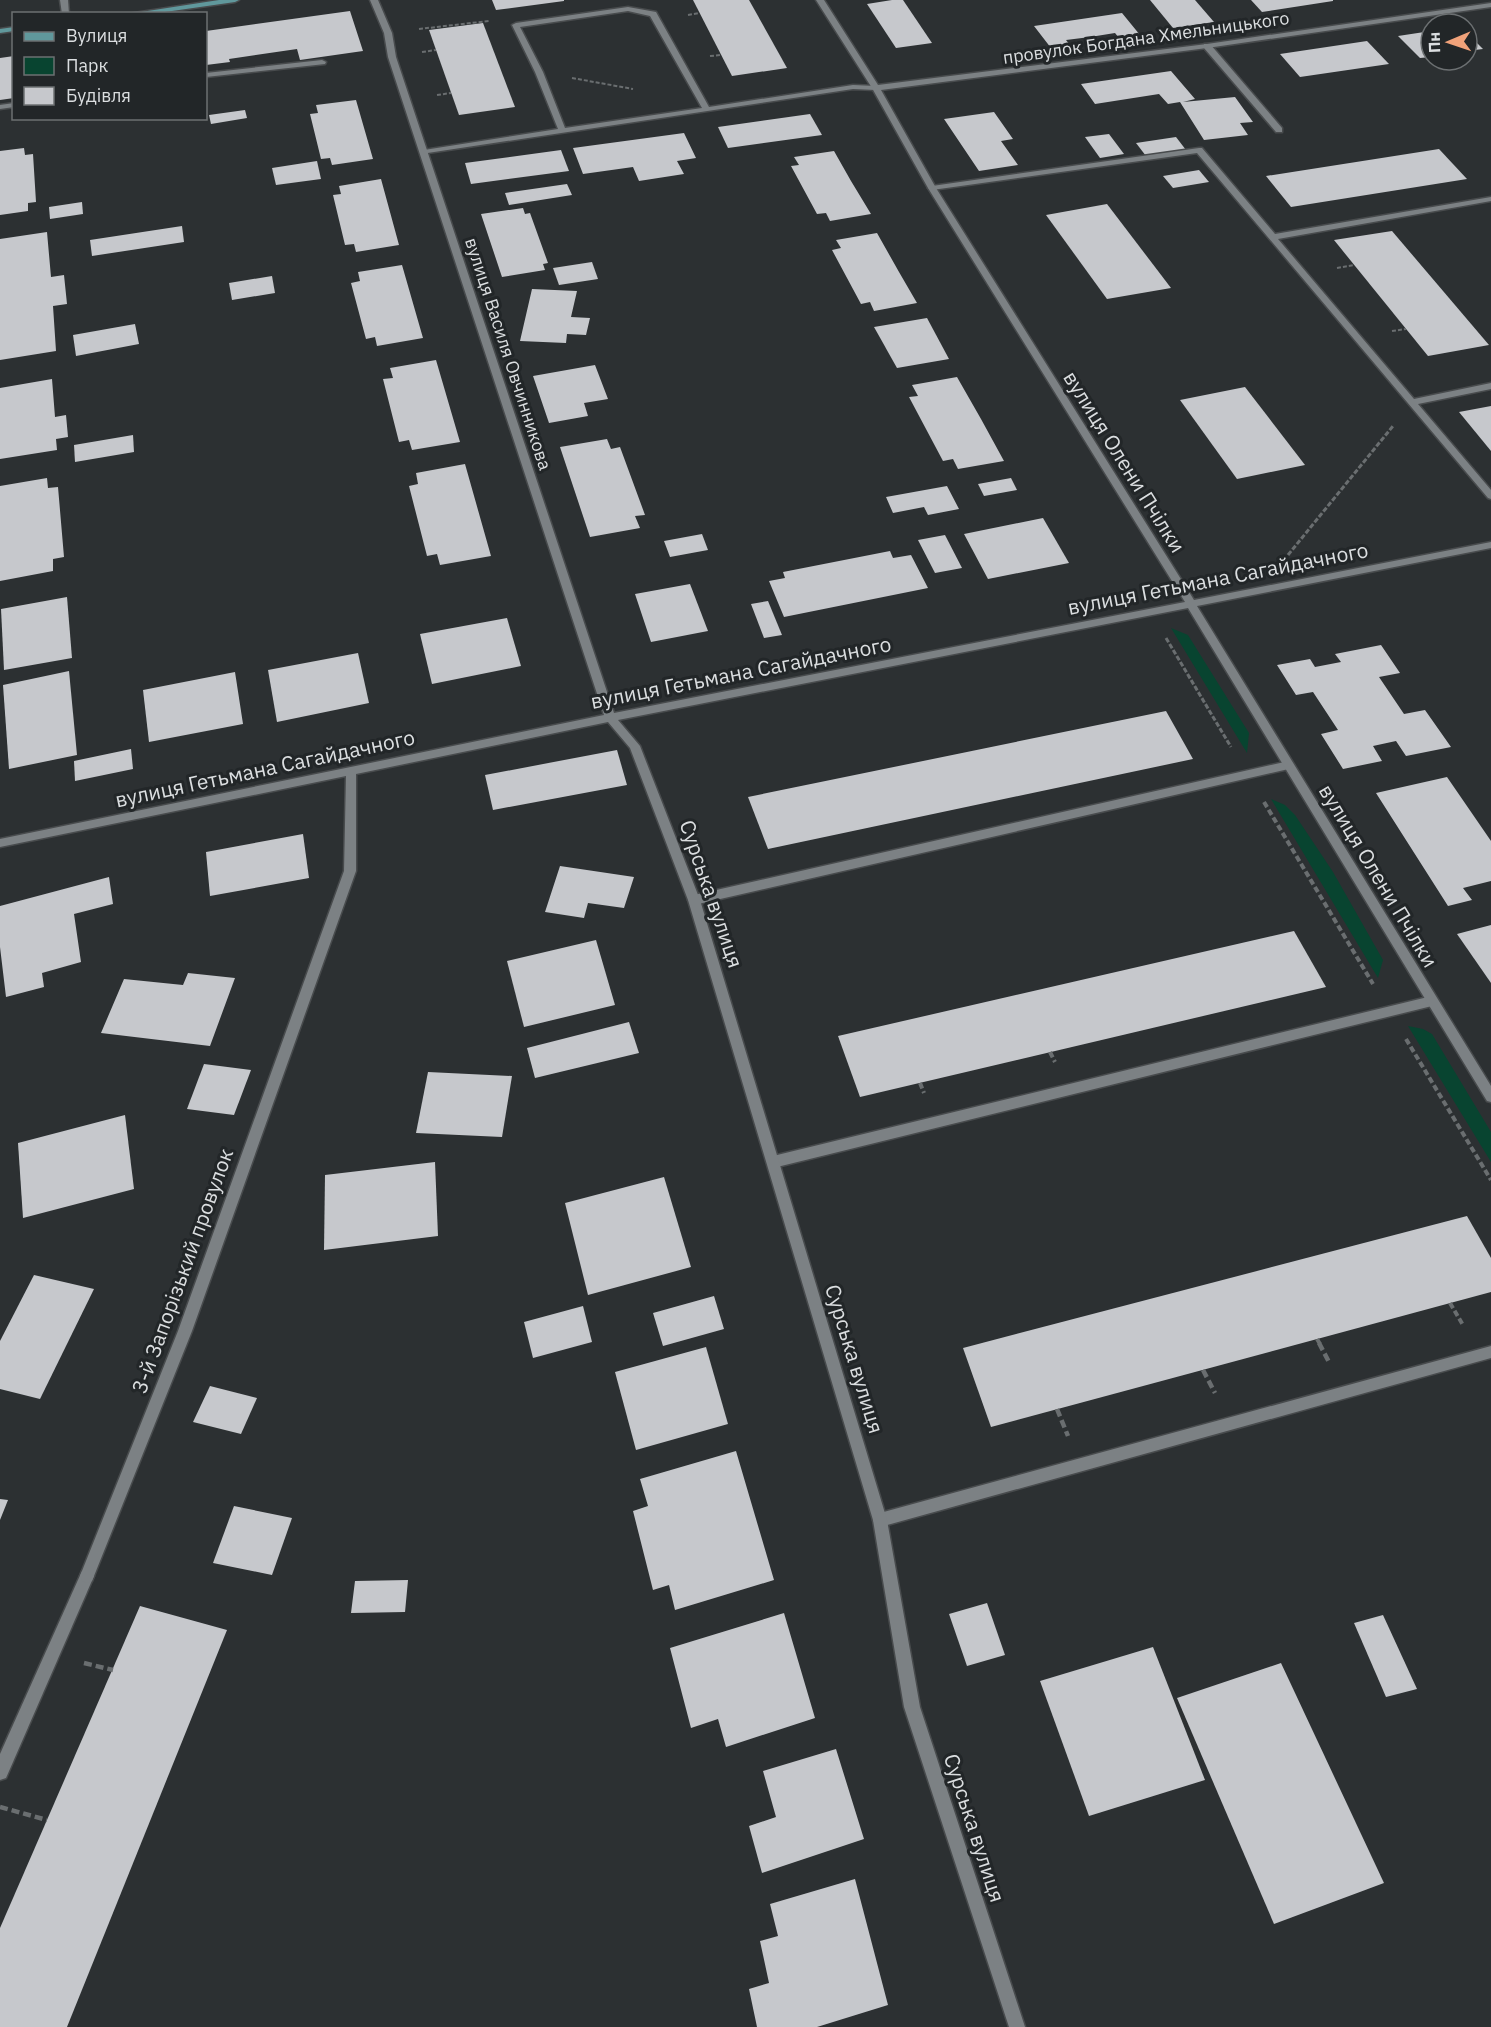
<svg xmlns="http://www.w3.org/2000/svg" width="1491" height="2027" font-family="'IBM Plex Sans',sans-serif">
	<rect width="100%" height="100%" fill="#2c3032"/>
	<g fill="#084430">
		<polygon points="1171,628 1188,635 1249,733 1247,753"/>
		<polygon points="1271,799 1285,805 1295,815 1333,872 1383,960 1378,978"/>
		<polygon points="1408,1026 1423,1029 1432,1034 1491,1132 1491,1162"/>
	</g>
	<g fill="#c6c8cc">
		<polygon points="492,0 564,0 564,1 496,10"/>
		<polygon points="693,0 749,0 787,68 732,76"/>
		<polygon points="892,0 903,0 932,43 896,48 867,4"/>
		<polygon points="1150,0 1195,0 1214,22 1173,28"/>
		<polygon points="1251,0 1333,0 1333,1 1262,12"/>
		<polygon points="350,11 363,51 300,60 297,49 229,59 230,62 206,65 206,31"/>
		<polygon points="1122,13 1140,35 1119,38 1115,33 1090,37 1066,40 1070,45 1051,48 1034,26"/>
		<polygon points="483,23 515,107 459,115 429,30"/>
		<polygon points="1431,31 1431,57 1420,58 1398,36"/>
		<polygon points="1467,33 1483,49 1467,51"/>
		<polygon points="1367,41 1389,64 1300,77 1280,54"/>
		<polygon points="14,56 14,98 0,100 0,58"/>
		<polygon points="1171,71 1195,99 1183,102 1235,97 1253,122 1240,123 1248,135 1204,140 1180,102 1168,104 1159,94 1095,104 1081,84"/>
		<polygon points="356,100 373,159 332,165 330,158 321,159 310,114 318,113 316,105"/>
		<polygon points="245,110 247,118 211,124 209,115"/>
		<polygon points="994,112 1013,139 1001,141 1018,165 979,171 944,119"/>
		<polygon points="810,114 822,135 728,148 718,127"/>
		<polygon points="684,133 696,158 677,161 684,174 639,181 633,167 583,174 573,148"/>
		<polygon points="1109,134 1124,154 1100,158 1085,137"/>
		<polygon points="1176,137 1186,150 1146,156 1136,143"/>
		<polygon points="24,148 25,155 33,154 36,202 28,203 28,211 0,215 0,151"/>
		<polygon points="1439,149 1467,179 1291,207 1266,176"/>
		<polygon points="561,150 569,171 471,184 465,163"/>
		<polygon points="834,151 851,181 871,214 830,221 826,213 817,214 791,166 799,165 794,157"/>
		<polygon points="317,161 321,179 276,185 272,168"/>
		<polygon points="1199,170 1209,182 1173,188 1163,176"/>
		<polygon points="381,179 399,245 356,252 354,244 345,245 333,195 341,194 339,186"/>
		<polygon points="567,184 572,195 509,205 505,193"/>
		<polygon points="82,202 83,214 50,219 49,207"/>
		<polygon points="1107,204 1171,288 1107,299 1046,215"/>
		<polygon points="523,208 525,214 530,213 548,263 543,264 545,270 502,277 481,214"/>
		<polygon points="182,226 184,242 92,256 90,240"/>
		<polygon points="1392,231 1489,345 1428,356 1334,240"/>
		<polygon points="47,232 51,277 64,275 67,304 53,306 56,351 0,360 0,239"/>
		<polygon points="877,233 899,272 917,303 874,311 870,302 861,304 832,250 841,248 836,240"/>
		<polygon points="592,262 598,279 559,285 553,268"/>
		<polygon points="402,265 423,338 377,346 375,337 366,339 351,283 360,281 358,272"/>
		<polygon points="272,276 275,293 232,300 229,283"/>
		<polygon points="532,289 577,291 571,317 590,318 586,335 567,334 566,343 520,341"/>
		<polygon points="927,318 949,359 897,368 874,327"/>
		<polygon points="135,324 139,344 76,356 73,335"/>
		<polygon points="436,360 460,442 412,450 409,440 399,442 383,379 393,378 390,368"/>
		<polygon points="595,365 608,399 584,403 588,416 549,423 533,376"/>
		<polygon points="957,377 981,419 1004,461 958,469 953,459 943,461 909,397 918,396 912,385"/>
		<polygon points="52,379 55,417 66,415 68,437 56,439 57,450 0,459 0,388"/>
		<polygon points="1245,387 1305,465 1237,479 1180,400"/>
		<polygon points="1491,406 1491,451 1459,412"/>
		<polygon points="133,435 134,452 75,462 74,445"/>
		<polygon points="607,439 611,449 620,447 645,515 635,516 640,528 590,537 560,447"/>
		<polygon points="465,464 491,556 440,565 437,554 427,556 409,486 418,484 416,473"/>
		<polygon points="47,478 48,488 58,487 64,557 53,559 53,571 0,581 0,486"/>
		<polygon points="1011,478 1017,490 984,496 978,484"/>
		<polygon points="947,486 959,509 928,515 924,507 893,513 886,497"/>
		<polygon points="1043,518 1069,563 988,579 964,534"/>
		<polygon points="702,534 708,550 670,557 664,541"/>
		<polygon points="945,535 962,568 935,573 918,540"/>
		<polygon points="890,551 893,558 911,555 928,588 784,617 769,581 785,578 783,572"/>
		<polygon points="690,584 708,631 651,642 635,594"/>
		<polygon points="67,597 72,658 4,670 1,609"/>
		<polygon points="768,601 782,635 764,638 751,604"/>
		<polygon points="507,618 521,666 432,684 420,634"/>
		<polygon points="1381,645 1400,673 1379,677 1404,714 1425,710 1451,747 1406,756 1396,741 1373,746 1382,761 1343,769 1321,734 1338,730 1313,692 1296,695 1277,665 1310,659 1315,667 1341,662 1335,654"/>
		<polygon points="358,653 369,703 277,722 268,670"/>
		<polygon points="69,671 77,755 9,769 3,685"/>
		<polygon points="235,672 243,724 149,742 143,690"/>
		<polygon points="1166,711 1193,759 768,849 748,797"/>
		<polygon points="131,749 133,769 75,781 74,761"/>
		<polygon points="617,750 627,785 493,810 485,775"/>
		<polygon points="1447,777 1491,841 1491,881 1463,888 1472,900 1448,906 1376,793"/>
		<polygon points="303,834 309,878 210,896 206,852"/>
		<polygon points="560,866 634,877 624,908 588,903 584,918 545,912"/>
		<polygon points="109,877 113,904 74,914 81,962 42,973 44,987 6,997 0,947 0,906"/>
		<polygon points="1491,925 1491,983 1457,934"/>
		<polygon points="1294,931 1326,987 860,1097 838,1036"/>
		<polygon points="596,940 615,1005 524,1027 507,961"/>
		<polygon points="188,973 235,978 210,1046 101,1033 124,979 183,985"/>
		<polygon points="629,1022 639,1053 535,1078 527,1048"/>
		<polygon points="204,1064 251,1070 234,1115 187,1109"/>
		<polygon points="428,1072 512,1076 502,1137 416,1133"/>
		<polygon points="125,1115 134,1189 23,1218 18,1143"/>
		<polygon points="435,1162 438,1236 324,1250 325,1175"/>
		<polygon points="664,1177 691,1267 588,1295 565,1203"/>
		<polygon points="1467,1216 1491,1258 1491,1292 991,1427 963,1348"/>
		<polygon points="34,1275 94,1289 40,1399 0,1389 0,1341"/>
		<polygon points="714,1296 724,1329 663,1346 653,1313"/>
		<polygon points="583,1306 592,1342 533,1358 524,1322"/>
		<polygon points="706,1347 728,1424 636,1450 615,1372"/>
		<polygon points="210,1386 257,1398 241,1434 193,1422"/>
		<polygon points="736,1451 774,1580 675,1610 669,1585 653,1590 633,1511 648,1506 640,1479"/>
		<polygon points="0,1499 8,1500 0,1520"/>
		<polygon points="234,1506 292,1518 272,1575 213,1563"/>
		<polygon points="408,1580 405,1612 351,1613 355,1581"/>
		<polygon points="987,1603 1005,1655 967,1666 949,1614"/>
		<polygon points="140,1606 227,1630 67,2027 0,2027 0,1928"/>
		<polygon points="784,1613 815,1718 726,1747 718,1719 691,1728 670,1648"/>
		<polygon points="1383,1615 1417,1689 1386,1697 1354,1623"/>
		<polygon points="1153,1647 1205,1780 1089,1816 1040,1681"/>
		<polygon points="1281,1663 1384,1883 1274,1924 1177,1698"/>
		<polygon points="836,1749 864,1839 762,1873 749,1826 776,1817 763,1771"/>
		<polygon points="855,1879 888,2005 817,2027 757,2027 749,1989 769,1983 760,1941 778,1936 770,1904"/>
	</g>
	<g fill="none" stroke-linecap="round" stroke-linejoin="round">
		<g stroke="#484b4d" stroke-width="3">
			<g id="lane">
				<polygon points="60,0 68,0 69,14 62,14"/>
				<path d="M628 7 656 12 709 107 853 85 876 86 880 88 876 90 853 89 421 154V150H424L558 129 535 72 512 25 516 23ZM628 11 650 16 702 108 565 128 543 72 520 27Z"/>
				<polygon points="1204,44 1210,44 1282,128 1282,132 1276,132 1204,48"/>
				<polygon points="322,60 326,62 325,64 206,77 206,73"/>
				<polygon points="14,103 14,107 0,109 0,105"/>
				<polygon points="1199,148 1202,148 1275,234 1491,197 1491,201 1278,239 1414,399 1491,383 1491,389 1418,404 1491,490 1491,499 1488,498 1197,153 932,190 928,188 932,186"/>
				<polygon points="1289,761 1294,765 1293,768 694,905 688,900 694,895"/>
				<polygon points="1432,996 1436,998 1438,1001 1436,1004 1432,1006 773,1168 769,1166 767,1162 769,1158 773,1156"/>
				<polygon points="1491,1346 1491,1358 880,1527 875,1525 873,1520 875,1515 880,1513"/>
				<polygon points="87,1569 92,1571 94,1576 6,1778 0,1780 0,1754 82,1571"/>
			</g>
		</g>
		<g stroke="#484b4d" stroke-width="3">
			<polygon id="street" points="370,0 378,0 392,33 396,57 614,713 1185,602 928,188 872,88 816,0 824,0 878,85 1207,44 1491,3 1491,7 1207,48 881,90 936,188 1194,600 1491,542 1491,548 1197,606 1491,1086 1491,1102 1487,1101 1188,608 618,720 640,746 700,900 887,1520 920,1707 1025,2027 1009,2027 904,1707 873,1520 688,900 630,748 608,722 356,774 356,871 192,1331 92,1581 87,1583 82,1581 80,1576 178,1331 344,871 346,776 0,847 0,839 604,715 388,57 384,33"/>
		</g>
		<g stroke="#484b4d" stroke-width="3">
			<g id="secondary">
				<polygon points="219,0 239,0 235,2 151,14 128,14"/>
				<polygon points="14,27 14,31 0,33 0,29"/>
			</g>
		</g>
		<g stroke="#6a6e70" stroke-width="2" stroke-dasharray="4 2" stroke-linecap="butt">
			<polyline points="688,15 699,13"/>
			<polyline points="419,29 489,21"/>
			<polyline points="422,52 436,50"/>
			<polyline points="710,56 721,55"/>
			<polyline points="572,78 633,89"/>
			<polyline points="437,95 451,93"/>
			<polyline points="1337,268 1354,265"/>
			<polyline points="1392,331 1406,329"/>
		</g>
		<g stroke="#6a6e70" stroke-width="3" stroke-dasharray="5 2" stroke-linecap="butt">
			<polyline points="1288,555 1393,426"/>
			<polyline points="1166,638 1231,747"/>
		</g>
		<g stroke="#6a6e70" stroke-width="4" stroke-dasharray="6 3" stroke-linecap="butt">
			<polyline points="1264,802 1373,984"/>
			<polyline points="1406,1039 1491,1180"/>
			<polyline points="1050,1052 1055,1062"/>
			<polyline points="920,1083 924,1093"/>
			<polyline points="1450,1303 1463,1325"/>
			<polyline points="1317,1339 1320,1344"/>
		</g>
		<g stroke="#6a6e70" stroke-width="4.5" stroke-dasharray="8 4" stroke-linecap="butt">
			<polyline points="1319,1343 1329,1362"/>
			<polyline points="1203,1370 1215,1393"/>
			<polyline points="1057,1409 1068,1436"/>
			<polyline points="84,1663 113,1670"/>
			<polyline points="0,1807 47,1820"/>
		</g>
		<use href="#lane" fill="#7c8184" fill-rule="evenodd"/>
		<use href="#street" fill="#7c8184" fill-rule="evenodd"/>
		<use href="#secondary" fill="#60989c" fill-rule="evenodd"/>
	</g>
	<g text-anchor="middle" stroke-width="6" stroke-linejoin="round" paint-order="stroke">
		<g font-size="18" fill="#dbdee0" stroke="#222628">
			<text transform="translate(1146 38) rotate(-8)" y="6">провулок Богдана Хмельницького</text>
			<text transform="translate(508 354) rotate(72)" y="6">вулиця Василя Овчинникова</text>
		</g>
		<g font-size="21" fill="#dbdee0" stroke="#222628">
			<text transform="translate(1124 462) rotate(58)" y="7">вулиця Олени Пчілки</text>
			<text transform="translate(1218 579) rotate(-11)" y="7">вулиця Гетьмана Сагайдачного</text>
			<text transform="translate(741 673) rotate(-11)" y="7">вулиця Гетьмана Сагайдачного</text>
			<text transform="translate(265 769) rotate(-12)" y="7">вулиця Гетьмана Сагайдачного</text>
			<text transform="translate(1378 876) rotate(59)" y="7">вулиця Олени Пчілки</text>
			<text transform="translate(711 894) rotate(71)" y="7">Сурська вулиця</text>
			<text transform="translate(183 1271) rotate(-70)" y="7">3-й Запорізький провулок</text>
			<text transform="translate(854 1359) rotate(73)" y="7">Сурська вулиця</text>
			<text transform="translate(974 1828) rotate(72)" y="7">Сурська вулиця</text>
		</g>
	</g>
	<rect x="12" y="12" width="195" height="108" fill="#222628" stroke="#6c7072" stroke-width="1.5"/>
	<rect x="24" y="32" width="30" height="9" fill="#60989c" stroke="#6c7072" stroke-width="1.5"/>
	<text x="66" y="42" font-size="18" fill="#dbdee0">Вулиця</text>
	<rect x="24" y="57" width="30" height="18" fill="#084430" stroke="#6c7072" stroke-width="1.5"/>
	<text x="66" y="72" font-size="18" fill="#dbdee0">Парк</text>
	<rect x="24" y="87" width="30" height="18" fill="#c6c8cc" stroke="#6c7072" stroke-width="1.5"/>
	<text x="66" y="102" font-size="18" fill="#dbdee0">Будівля</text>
	<g transform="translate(1449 42) rotate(268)"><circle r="28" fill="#222628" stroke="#6c7072" stroke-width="1.5"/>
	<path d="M0-4.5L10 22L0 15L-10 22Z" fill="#f0a27a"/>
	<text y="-9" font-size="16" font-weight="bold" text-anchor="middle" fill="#dbdee0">Пн</text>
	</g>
</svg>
